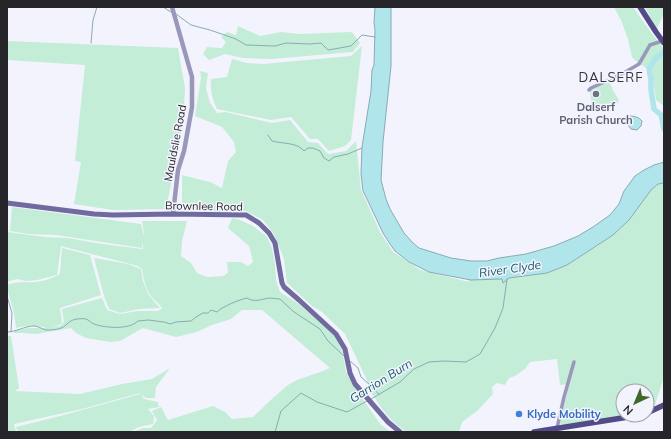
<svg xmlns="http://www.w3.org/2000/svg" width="671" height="439" font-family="Mulish,sans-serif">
	<rect width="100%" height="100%" fill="#f3f3fe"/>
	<g fill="#c3edd7">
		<polygon points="614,7 633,7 652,34 662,46 664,53 664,106 656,100 652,72 637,62 632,57 628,39 621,20"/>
		<polygon points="645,7 664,7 664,13 657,29"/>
		<polygon points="238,26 260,36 281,32 299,34 352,32 360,43 353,52 272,59 243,58 225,54 209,60 203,54 207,47 222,48 226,42 221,37 227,32 236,35"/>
		<polygon points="7,41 178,48 185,88 183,124 166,209 113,210 74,204 81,162 75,161 85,65 7,60"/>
		<path d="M362 46 351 140 345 146 329 151 318 139H310L291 117 271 120 217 109C212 99 210 90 211 79L227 77 232 59 247 63 263 64 351 56Z"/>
		<polygon points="200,71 208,73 206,88 210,103 217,113 226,112 272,123 290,120 308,142 318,143 328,154 346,151 356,141 361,190 380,232 393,252 420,270 469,282 468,280 471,280 503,279 503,282 509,278 547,273 567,265 613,235 629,220 651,190 658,184 664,183 664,377 654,408 647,411 647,391 623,391 623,415 633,415 562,425 560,423 569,384 560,385 557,359 530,362 525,369 515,376 509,378 505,385 497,383 492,387 493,394 477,411 462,422 459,432 406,432 396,424 388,416 380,406 375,398 372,395 366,378 345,334 322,312 312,306 287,283 284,259 274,234 263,220 246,211 224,212 182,208 182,175 210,182 222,188 228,161 236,152 234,142 222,127 195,116 201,78"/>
		<polygon points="609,82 613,89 612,89 619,100 618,103 592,109 590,90 592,88"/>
		<path d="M12 207 141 224 144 236V233L142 221H187L182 241 181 256 191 263 197 273 207 277 224 276 228 272 227 262H241L248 266 253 262 249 246 228 228 232 218 240 220 253 226 267 237 272 248 275 265 276 280 280 292 299 304 334 335 342 350 346 372 357 391 381 425 391 432H133L143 428H151L157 420 152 411 161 407 168 420 213 406 225 412 232 419 253 417 274 397 288 385 297 380 323 371 330 368 262 310H242L231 319 212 325 197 332 176 337 143 328 120 341 110 342 86 338 76 333 71 328 36 334 23 333H14V330L30 328H47C35 325 28 325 16 328L14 313 7 288V285C16 281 25 283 35 282 44 281 53 278 60 274L62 248 90 255 101 295 60 308 62 323 59 325 52 327 60 326 64 322 62 309 102 298 107 310 120 314 137 311H158L162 308C158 302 155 301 151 296 145 289 144 278 142 269L138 266 61 246 57 275 37 280 26 281 17 279 7 282V232L45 237 68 238 102 244 143 249V242L142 248 56 235 29 234 10 231Z"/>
		<polygon points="94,258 128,264 141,269 143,281 148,294 160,308 139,309 120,313 109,309 104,296"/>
		<polygon points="7,336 11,336 19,388 15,391 80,394 122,384 152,379 170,368 156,387 155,398 146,398 141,394 144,399 158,402 159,407 148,409 154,416 153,424 139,427 129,432 18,432 16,427 64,415 140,394 140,393 82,409 14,424 16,432 7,432"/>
	</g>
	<g fill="#b1e5ec" stroke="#87acb2">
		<polygon points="375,7 391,7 391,66 383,142 381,180 386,199 390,209 404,233 413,243 419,248 451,258 471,261 487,261 499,258 526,254 554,246 578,236 593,227 610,215 619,204 624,191 635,176 644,170 654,165 664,162 664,183 658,184 651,190 629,220 613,235 567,265 547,273 509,278 503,283 502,279 471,280 429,272 409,262 395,251 390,244 383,233 367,199 363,191 361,174 362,147 371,91 372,70 374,65 375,30 374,23"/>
		<path d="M628 116C634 116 639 117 642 121L641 126 637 130 631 129 625 121 626 118Z"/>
	</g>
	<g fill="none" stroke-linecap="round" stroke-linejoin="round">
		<g stroke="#87acb2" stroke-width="1">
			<polyline points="163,7 171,12"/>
			<polyline points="176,14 191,25 210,30 236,39 246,45 275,46 286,43 310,44 321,43 328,50 351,46 362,35 375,37"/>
			<polyline points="91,43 93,20 97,7"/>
			<path d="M268 135 272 141C283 144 297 142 304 151L308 148H313L320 151 324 158 329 161 334 157 348 154 362 148"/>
			<polyline points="7,296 12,313 11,332"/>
			<path d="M7 332C16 332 25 326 34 326 38 326 42 329 46 330 50 330 57 330 61 328 65 327 67 323 71 321 74 319 82 318 86 319 89 320 91 323 94 324 105 328 129 330 138 321L148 320 164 322 170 324 176 322 191 321 196 317 203 313H208L211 310 217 312C221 307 241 299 247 298 255 303 261 299 270 298 273 298 277 299 280 299L294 312 320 329 328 341 344 356"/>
			<polyline points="350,361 358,368 361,377 370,385"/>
			<polyline points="371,387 379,394"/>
			<polyline points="371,399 400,382 414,369 429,362 444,361 466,362 480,354 495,328 503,308 507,279"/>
			<polyline points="241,432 244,432"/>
			<polyline points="275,432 281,411 301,393 317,402 347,412 367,401"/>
		</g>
		<path stroke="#b1e5ec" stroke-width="5.5" d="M664 52C657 55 653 62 649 69L651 80V90L654 109 661 115 664 129"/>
		<g stroke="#9998bb" stroke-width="3.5">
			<polyline points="589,90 591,88 622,74 639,64 650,45 662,41"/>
			<polyline points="557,428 564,397 574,362"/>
		</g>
		<polyline stroke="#9998bb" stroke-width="4.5" points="172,7 192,77 192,107 184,151 178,170 173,214"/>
		<polyline stroke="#6f6b9e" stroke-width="5" points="7,203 94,214 113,215 173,214 246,215 259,223 269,233 275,243 282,283 284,287 299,300 336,334 345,349 350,373 355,384 362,392 388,422 400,432"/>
		<g stroke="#524b88" stroke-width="5.5">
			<polyline points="640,7 656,32 664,43"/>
			<polyline points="647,413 664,405"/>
			<polyline points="534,432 641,415"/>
		</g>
	</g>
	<circle fill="#6b7280" stroke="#f3f3fe" stroke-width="1.5" cx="596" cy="94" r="4"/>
	<circle fill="#3f7fe0" stroke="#f3f3fe" stroke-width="1.5" cx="519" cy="414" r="4"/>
	<g text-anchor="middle" stroke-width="3" stroke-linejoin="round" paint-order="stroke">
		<g font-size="11" font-weight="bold" fill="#5b616d" stroke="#f3f3fe">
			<text x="596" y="111">Dalserf<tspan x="596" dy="13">Parish Church</tspan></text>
		</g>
		<g font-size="11" fill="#26262a" stroke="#f3f3fe">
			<text transform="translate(175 143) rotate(-79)" y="4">Mauldslie Road</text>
			<text transform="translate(204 206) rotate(1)" y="4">Brownlee Road</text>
		</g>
		<g font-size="11" font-weight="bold" fill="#366cbe" stroke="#f3f3fe" text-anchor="start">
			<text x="527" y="418">Klyde Mobility</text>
		</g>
		<g font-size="12" font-style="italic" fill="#185e66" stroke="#f3f3fe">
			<text transform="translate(510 269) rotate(-8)" y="4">River Clyde</text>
			<text transform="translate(381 381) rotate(-32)" y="4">Garrion Burn</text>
		</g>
		<g font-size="13" letter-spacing="1" fill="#37363f" stroke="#f3f3fe">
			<text x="611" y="82">DALSERF</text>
		</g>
	</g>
	<rect width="671" height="439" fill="none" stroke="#26262a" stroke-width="16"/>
	<g transform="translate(635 403) rotate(224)"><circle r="19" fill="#f3f3fe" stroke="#a1a1a9"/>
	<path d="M0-3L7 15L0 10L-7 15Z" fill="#3f6926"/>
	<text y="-6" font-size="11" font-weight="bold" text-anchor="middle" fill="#26262a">N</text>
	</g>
</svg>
